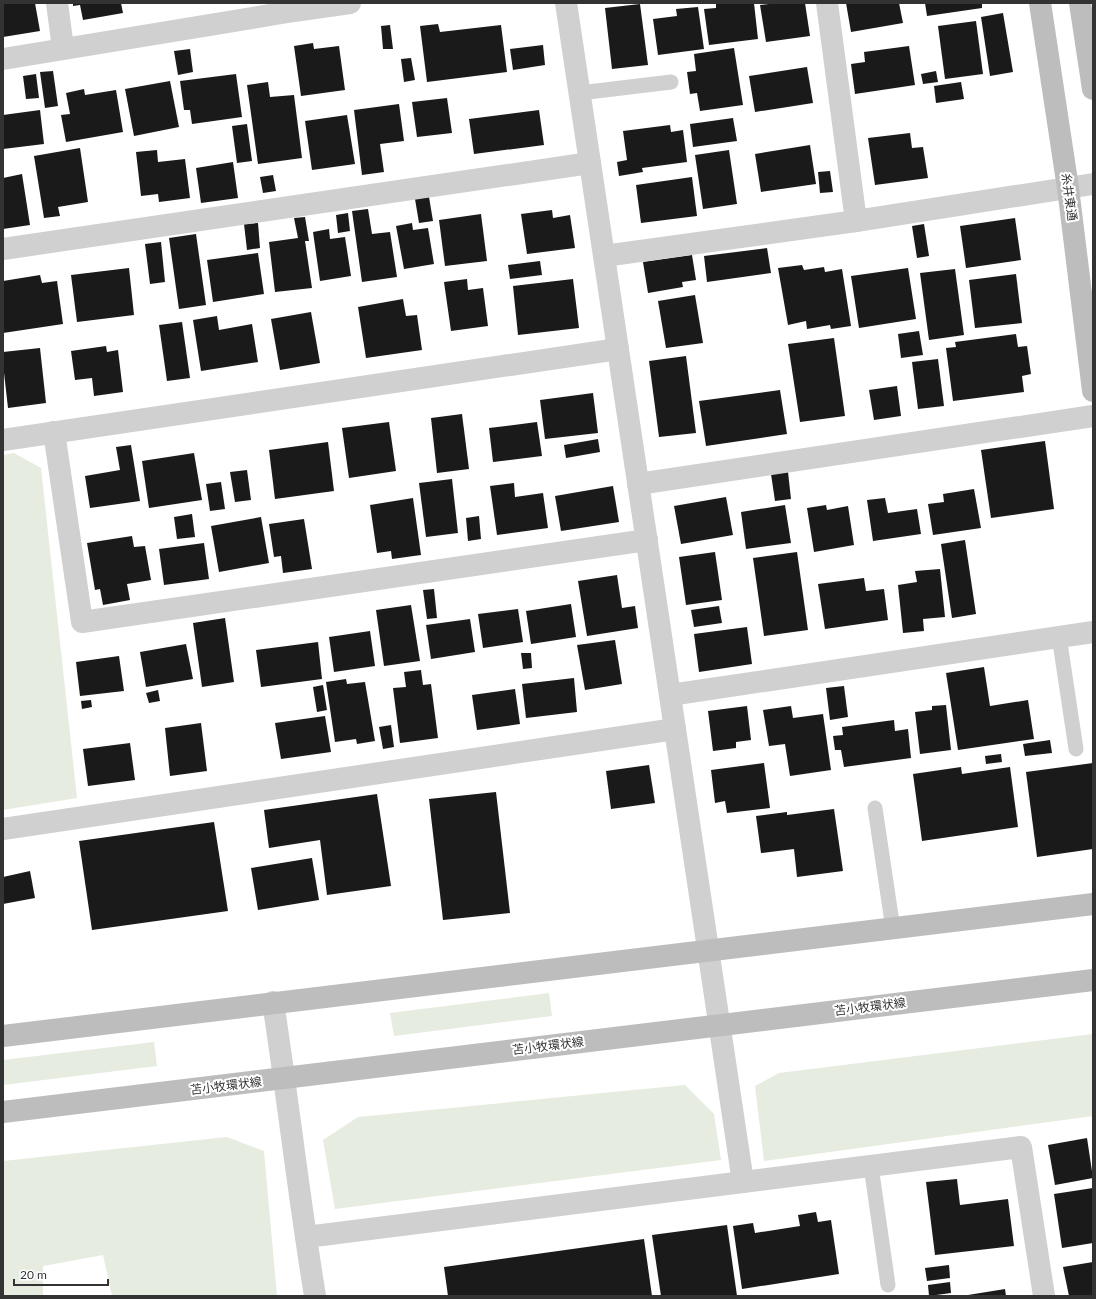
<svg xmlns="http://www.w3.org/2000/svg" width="1096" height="1299" font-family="Lato,'Noto Sans JP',sans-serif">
	<rect width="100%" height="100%" fill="#fff"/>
	<g fill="#e6ecdf">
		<polygon points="14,453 41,468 77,798 3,810 3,455"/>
		<polygon points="549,993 552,1016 394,1036 390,1013"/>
		<polygon points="1093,1034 1093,1116 764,1161 755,1086 779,1073"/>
		<polygon points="154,1042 157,1066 3,1085 3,1060"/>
		<polygon points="685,1085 714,1114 721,1160 335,1209 323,1140 358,1117"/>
		<polygon points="227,1137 264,1151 277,1296 112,1296 103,1255 43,1266 43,1296 3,1296 3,1161"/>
	</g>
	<g fill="#1a1a1a">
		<polygon points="3,3 35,3 40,31 3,37"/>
		<polygon points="73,3 121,3 123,13 83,20 80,5 73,6"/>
		<polygon points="716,3 754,3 758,39 709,45 704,9 716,8"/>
		<polygon points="778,3 805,3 810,36 766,42 760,5"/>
		<polygon points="846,3 899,3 903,23 851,32"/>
		<polygon points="925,3 982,3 982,8 927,16"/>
		<polygon points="640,4 648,65 612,69 605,8"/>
		<polygon points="698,7 704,49 658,55 653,19 677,16 676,9"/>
		<polygon points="1003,13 1013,72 990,76 981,17"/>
		<polygon points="976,21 983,74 945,79 938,26"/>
		<polygon points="438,24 440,32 501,25 507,72 427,82 420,26"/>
		<polygon points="390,25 393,49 383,49 381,26"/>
		<polygon points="313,43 314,49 339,46 345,90 301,96 294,46"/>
		<polygon points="543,45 545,65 513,70 510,49"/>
		<polygon points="909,46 915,85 855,94 851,64 865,62 864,52"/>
		<polygon points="734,48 743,105 700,111 697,93 690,94 687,72 696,71 694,54"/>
		<polygon points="190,49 193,72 178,75 174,51"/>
		<polygon points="411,58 415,80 404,82 401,59"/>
		<polygon points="807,67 813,103 755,112 749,76"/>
		<polygon points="53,71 58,106 45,108 40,72"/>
		<polygon points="936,71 938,82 923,84 921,74"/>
		<polygon points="36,74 39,98 26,99 23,76"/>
		<polygon points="236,74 242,117 192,124 190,110 184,110 180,81"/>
		<polygon points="170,81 179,127 134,136 125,89"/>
		<polygon points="268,82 270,97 294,95 302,158 258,164 247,85"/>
		<polygon points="961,82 964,99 936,103 934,86"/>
		<polygon points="84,89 85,95 116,90 123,132 66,142 61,115 70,114 66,93"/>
		<polygon points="447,98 452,133 417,137 412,102"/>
		<polygon points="399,104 404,141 380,144 384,172 362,175 354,110"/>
		<polygon points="40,110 44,144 3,149 3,115"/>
		<polygon points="539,110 544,145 474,154 469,119"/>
		<polygon points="347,115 355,164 312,170 305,121"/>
		<polygon points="733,118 737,141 693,147 690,124"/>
		<polygon points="247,124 252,161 237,163 232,126"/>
		<polygon points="670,125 671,132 683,130 687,162 642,168 643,172 619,176 617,162 627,160 623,131"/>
		<polygon points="910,133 912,148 923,147 928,178 875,185 868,138"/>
		<polygon points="810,145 816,184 761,192 755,154"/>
		<polygon points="80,148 88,202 58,207 60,216 44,218 34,156"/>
		<polygon points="157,150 158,162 185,159 190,198 159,202 158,194 141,196 136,152"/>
		<polygon points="729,150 737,204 703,209 695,155"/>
		<polygon points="233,162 238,198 201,203 196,168"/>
		<polygon points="830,171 833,192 820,193 818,172"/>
		<polygon points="22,174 30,225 3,229 3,178"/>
		<polygon points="273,175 276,191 263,193 260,177"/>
		<polygon points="692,177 697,216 641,223 636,185"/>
		<polygon points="429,197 433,221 419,223 415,199"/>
		<polygon points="368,209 372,234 390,232 397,277 362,282 352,211"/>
		<polygon points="552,210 553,218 570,215 575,248 527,254 521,214"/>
		<polygon points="348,213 350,231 338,233 336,215"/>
		<polygon points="481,214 487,261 445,266 439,220"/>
		<polygon points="305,217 309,241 305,241 312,288 275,292 269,242 298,238 294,218"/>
		<polygon points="1015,218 1021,260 966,268 960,226"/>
		<polygon points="258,223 260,248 247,250 244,224"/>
		<polygon points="412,223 413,230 428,228 434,264 404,269 396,226"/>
		<polygon points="924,224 929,256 917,258 912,226"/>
		<polygon points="329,229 330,239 345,237 351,276 320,281 313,232"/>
		<polygon points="196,234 206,305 179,309 169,238"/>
		<polygon points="161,242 165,282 150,284 145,244"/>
		<polygon points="767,248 771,273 707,282 704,256"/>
		<polygon points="258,253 264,294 213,302 207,260"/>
		<polygon points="692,255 696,280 682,282 683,287 648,293 643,262"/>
		<polygon points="540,261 542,275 510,279 508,265"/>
		<polygon points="802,265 804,270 824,267 825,272 842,269 851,326 831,329 830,325 807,329 806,321 788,325 778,268"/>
		<polygon points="129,268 134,315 77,322 71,275"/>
		<polygon points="908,268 916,319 859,328 851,276"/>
		<polygon points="955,269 964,335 929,340 920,273"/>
		<polygon points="1016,274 1022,323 975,328 969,280"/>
		<polygon points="40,275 42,283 57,281 63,324 3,333 3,281"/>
		<polygon points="467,279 468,290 483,288 488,326 451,331 444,282"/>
		<polygon points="573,279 579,328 518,335 513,286"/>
		<polygon points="695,295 703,343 666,348 658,301"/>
		<polygon points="403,299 406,316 417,315 422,350 366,358 358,307"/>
		<polygon points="311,312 320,363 280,370 271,319"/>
		<polygon points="217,316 219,330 252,324 258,362 201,371 193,320"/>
		<polygon points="182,322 190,378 167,381 159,325"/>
		<polygon points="919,331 923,355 901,358 898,334"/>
		<polygon points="1016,334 1018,347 1027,346 1031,374 1022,376 1024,392 953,401 946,348 956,347 955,342"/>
		<polygon points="834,338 845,416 800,422 788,344"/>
		<polygon points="106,346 107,352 118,350 123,392 94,396 92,378 75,380 71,351"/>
		<polygon points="40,348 46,403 8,408 3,364 3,352"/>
		<polygon points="686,356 696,433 659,437 649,361"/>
		<polygon points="938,359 944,406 918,409 912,362"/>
		<polygon points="897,386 901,416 874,420 869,390"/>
		<polygon points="780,390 787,434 706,446 699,401"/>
		<polygon points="593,393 598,433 545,439 540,400"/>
		<polygon points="462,414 469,469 437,473 431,418"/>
		<polygon points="389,422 396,471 349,478 342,428"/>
		<polygon points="537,422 542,456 493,462 489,428"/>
		<polygon points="598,439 600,452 566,458 564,445"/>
		<polygon points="1045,441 1054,509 991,518 981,450"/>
		<polygon points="328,442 334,491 275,499 269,450"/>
		<polygon points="131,445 140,501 90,508 85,476 120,470 116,447"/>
		<polygon points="194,453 202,500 149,508 142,461"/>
		<polygon points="247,470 251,500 235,502 230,472"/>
		<polygon points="788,472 791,499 775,501 771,474"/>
		<polygon points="452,479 458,533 426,537 419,483"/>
		<polygon points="221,482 225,509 210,511 206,484"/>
		<polygon points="514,483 515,497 543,493 548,528 497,535 490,486"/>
		<polygon points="613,486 619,522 561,531 555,496"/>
		<polygon points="974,489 981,528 933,535 928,504 944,502 943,494"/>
		<polygon points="726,497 733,535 681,544 674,506"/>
		<polygon points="413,498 421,555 392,559 391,551 377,553 370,505"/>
		<polygon points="885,498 888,513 917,509 921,534 873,541 867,500"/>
		<polygon points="785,505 791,543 746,549 741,512"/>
		<polygon points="826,505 827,510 848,506 854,545 814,552 807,508"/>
		<polygon points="192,514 195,537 177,539 174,517"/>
		<polygon points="479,516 481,539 468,541 466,518"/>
		<polygon points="261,517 269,563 219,572 211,526"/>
		<polygon points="304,519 312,569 283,573 281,556 274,557 269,524"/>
		<polygon points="132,536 134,547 145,546 151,580 127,584 130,600 103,605 100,589 95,590 87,543"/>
		<polygon points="965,540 976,614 952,618 941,544"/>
		<polygon points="204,543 209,579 164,585 159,549"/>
		<polygon points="715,552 722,600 686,605 679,557"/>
		<polygon points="797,552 808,630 764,636 753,558"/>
		<polygon points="940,569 945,617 923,619 924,631 903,633 898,585 917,582 915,571"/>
		<polygon points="617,575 622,608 635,606 638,628 587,636 578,581"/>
		<polygon points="864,578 866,591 884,589 888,620 825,629 818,584"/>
		<polygon points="434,589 437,618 427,619 423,590"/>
		<polygon points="571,604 576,637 531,644 526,611"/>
		<polygon points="411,605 420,661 384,666 376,610"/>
		<polygon points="719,606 722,623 694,627 691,610"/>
		<polygon points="518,609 523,642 483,648 478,614"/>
		<polygon points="225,618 234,682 202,687 193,623"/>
		<polygon points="470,619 475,652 431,659 426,625"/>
		<polygon points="747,627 752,664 699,672 694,634"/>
		<polygon points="370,631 375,666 334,672 329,637"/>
		<polygon points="615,640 622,684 585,690 577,645"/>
		<polygon points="318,642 322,679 261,687 256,650"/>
		<polygon points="186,644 193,679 146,687 140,652"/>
		<polygon points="521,653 531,653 532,668 523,669"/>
		<polygon points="119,656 124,691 80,696 76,662"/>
		<polygon points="984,667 990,706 1028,700 1034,739 958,750 946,673"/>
		<polygon points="421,670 423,685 431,684 438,738 400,743 393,688 406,687 404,672"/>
		<polygon points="574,678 577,712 526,718 522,684"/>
		<polygon points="346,679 347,684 365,682 375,741 357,744 356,739 335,742 326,682"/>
		<polygon points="323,685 327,710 317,712 313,687"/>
		<polygon points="844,686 848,717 830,720 826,688"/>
		<polygon points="515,689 520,724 477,730 472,695"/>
		<polygon points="158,690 160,701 149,703 146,693"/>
		<polygon points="91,700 92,707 82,709 81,701"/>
		<polygon points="946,705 951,750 920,754 915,712 932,710 932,706"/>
		<polygon points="747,706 751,740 736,742 736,748 713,751 708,711"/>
		<polygon points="791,706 793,718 823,714 831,770 790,776 785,744 769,746 763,710"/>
		<polygon points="325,716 331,752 281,759 275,723"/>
		<polygon points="894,720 895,731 908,729 911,758 844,767 841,750 835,750 833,736 843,735 842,727"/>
		<polygon points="201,723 207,771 170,776 165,728"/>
		<polygon points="391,725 394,747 383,749 379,727"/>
		<polygon points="1050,740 1052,753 1025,756 1023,744"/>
		<polygon points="130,743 135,780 88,786 83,749"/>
		<polygon points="1001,754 1002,762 986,764 985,756"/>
		<polygon points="764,763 770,808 727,813 725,801 715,803 711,770"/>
		<polygon points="1093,763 1093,849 1037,857 1026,772"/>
		<polygon points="649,765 655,803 611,809 606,771"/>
		<polygon points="961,767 962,774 1010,767 1018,827 922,841 913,774"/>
		<polygon points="496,792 510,913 443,920 429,799"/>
		<polygon points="377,794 391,886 327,895 320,840 269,848 264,810"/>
		<polygon points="834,809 843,871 797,877 794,849 761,853 756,816 787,812 787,815"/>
		<polygon points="214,822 228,911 92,930 79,841"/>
		<polygon points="312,858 319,900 258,910 251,868"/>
		<polygon points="30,871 35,898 3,904 3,877"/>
		<polygon points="1087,1138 1093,1178 1055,1185 1048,1145"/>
		<polygon points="957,1179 960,1205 1008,1199 1014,1246 935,1255 926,1182"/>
		<polygon points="1093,1188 1093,1243 1062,1248 1054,1194"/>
		<polygon points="816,1212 818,1222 831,1220 839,1274 742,1289 733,1226 753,1223 755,1233 800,1226 798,1215"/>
		<polygon points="727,1225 737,1296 661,1296 652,1235"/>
		<polygon points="644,1239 652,1296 448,1296 444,1267"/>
		<polygon points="1093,1262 1093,1296 1069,1296 1063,1267"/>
		<polygon points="949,1265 950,1278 927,1281 925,1268"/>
		<polygon points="950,1282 951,1293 929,1296 928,1285"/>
		<polygon points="1005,1289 1006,1296 968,1296 968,1295"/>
	</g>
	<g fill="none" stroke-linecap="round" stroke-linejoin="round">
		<g stroke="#d0d0d0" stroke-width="15">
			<polyline points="580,93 671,82"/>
			<polyline points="1059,636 1076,749"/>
			<polyline points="875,808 893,929"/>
			<polyline points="871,1166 888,1285"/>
		</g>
		<g stroke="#d0d0d0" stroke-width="22">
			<polyline points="57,3 63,48"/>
			<polyline points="566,3 743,1182"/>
			<polyline points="827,3 856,221"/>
			<polyline points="3,59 288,12 350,3"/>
			<polyline points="3,249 590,163"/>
			<polyline points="604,256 856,221 1093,184"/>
			<polyline points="54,432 82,622 647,540"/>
			<polyline points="3,440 618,349"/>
			<polyline points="638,484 1093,416"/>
			<polyline points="670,695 1093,632"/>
			<polyline points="3,829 675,729"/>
			<path d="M273 1002C288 1100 299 1198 315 1296"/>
			<polyline points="306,1237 1021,1147 1044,1296"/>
		</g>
		<g stroke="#bdbdbd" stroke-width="22">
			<polyline points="1040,3 1068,188 1093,391"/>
			<polyline points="1080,3 1093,89"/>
			<polyline points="3,1036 1093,904"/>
			<path d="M3 1112C367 1070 730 1023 1093 980"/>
		</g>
	</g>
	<g text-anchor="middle" stroke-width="4" stroke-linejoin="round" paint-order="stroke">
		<g font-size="12" fill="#333" stroke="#fff">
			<text transform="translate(1069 197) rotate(82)" y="4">糸井東通</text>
			<text transform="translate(870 1007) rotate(-7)" y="4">苫小牧環状線</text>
			<text transform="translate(548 1046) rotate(-7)" y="4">苫小牧環状線</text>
			<text transform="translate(226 1086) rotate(-7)" y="4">苫小牧環状線</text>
		</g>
	</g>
	<rect width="1096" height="1299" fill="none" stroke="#333333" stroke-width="8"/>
	<path d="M14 1279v6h94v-6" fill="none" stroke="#333333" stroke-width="2"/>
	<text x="20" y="1279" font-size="12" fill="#333333" stroke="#ffffff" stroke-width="3" paint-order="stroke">20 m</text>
</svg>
